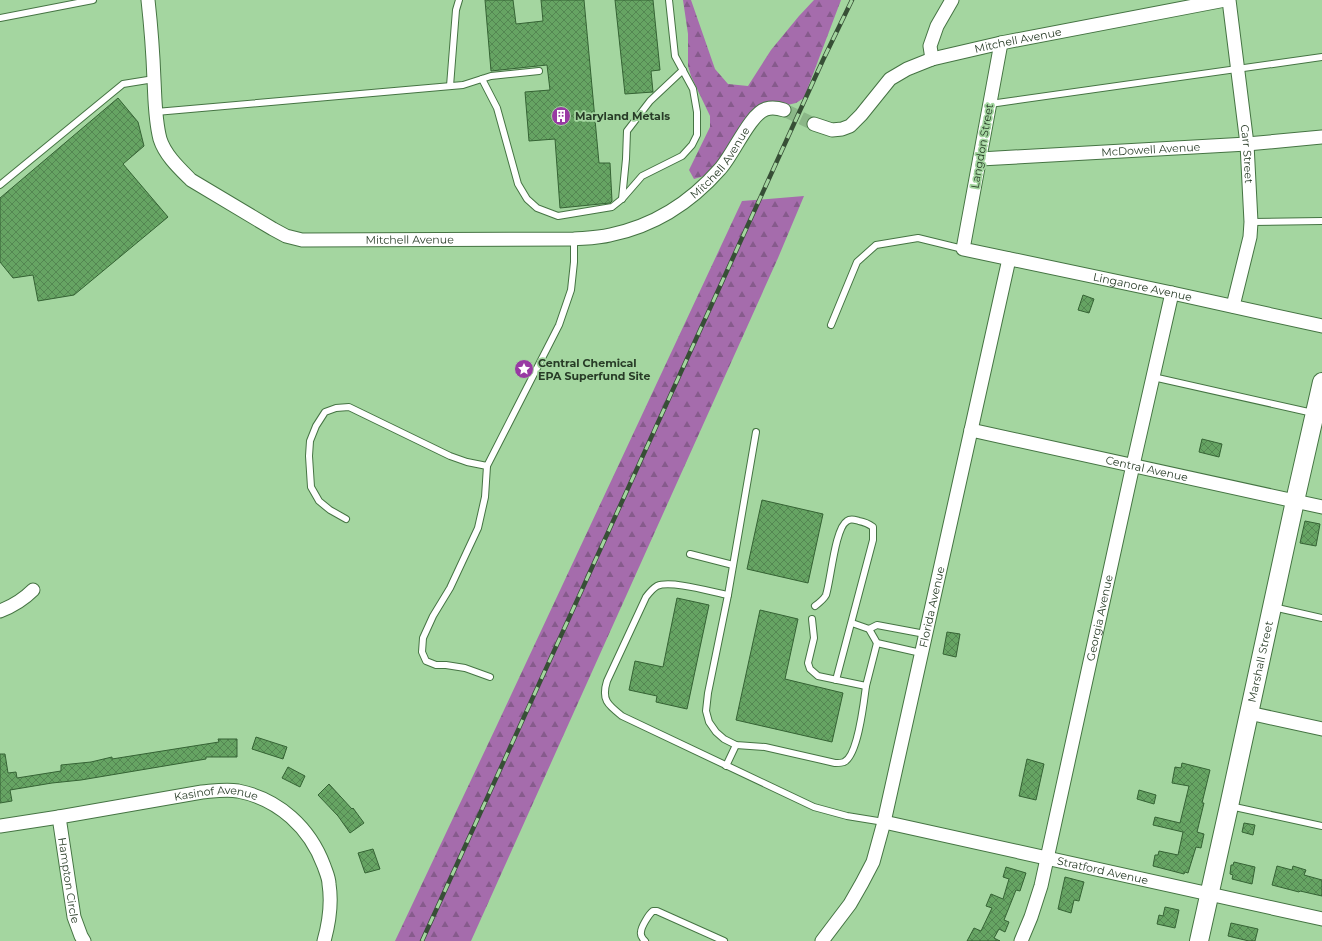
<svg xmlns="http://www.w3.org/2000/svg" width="1322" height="941" font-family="Montserrat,sans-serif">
	<defs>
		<pattern id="forest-firs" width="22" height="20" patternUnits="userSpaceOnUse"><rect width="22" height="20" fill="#a56cac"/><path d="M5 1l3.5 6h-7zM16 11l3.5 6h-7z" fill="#865a8c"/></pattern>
		<pattern id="building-cross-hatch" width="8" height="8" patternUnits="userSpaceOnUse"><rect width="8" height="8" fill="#66a463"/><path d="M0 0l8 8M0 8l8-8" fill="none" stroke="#548752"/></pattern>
	</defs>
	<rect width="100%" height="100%" fill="#a4d6a0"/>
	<g fill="url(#forest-firs)">
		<polygon points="683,0 691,0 715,69 728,84 748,86 771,50 799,16 814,0 841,0 804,98 796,103 757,112 724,153 712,170 704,176 694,179 689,170 710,127 710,116 691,76 688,66 688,34"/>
		<polygon points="804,196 778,258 471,941 395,941 497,725 742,201"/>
	</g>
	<g fill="url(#building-cross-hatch)" stroke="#356334">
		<polygon points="485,0 513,0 516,24 543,21 541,0 584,0 599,163 610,163 612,201 610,203 560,208 555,139 529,141 525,92 550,90 547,65 491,71"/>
		<polygon points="615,0 653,0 660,70 651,71 653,92 625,94"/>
		<polygon points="118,98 138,122 144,146 123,164 168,217 74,295 38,301 33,275 13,278 0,262 0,198"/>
		<polygon points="1083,295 1094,299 1089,313 1078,310"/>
		<polygon points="1202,439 1222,444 1219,457 1199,452"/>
		<polygon points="762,500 823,514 808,583 747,569"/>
		<polygon points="1305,521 1320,524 1316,546 1300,543"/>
		<polygon points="677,598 709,605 687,709 656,702 657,696 629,690 635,661 663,667"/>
		<polygon points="760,610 798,619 785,679 843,693 832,742 736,720"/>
		<polygon points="947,632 960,634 956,657 943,654"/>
		<polygon points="256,737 287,747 283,759 252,749"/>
		<polygon points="218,739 237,739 237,757 206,757 206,759 81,780 52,783 10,790 12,801 0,803 0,754 5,754 8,773 16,772 17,778 61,771 61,765 91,762 112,757 112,759 219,742"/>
		<polygon points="1027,759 1044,764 1036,800 1019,796"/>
		<polygon points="1182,763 1210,770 1202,803 1204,803 1197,832 1204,834 1201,848 1196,847 1188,873 1185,872 1184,874 1153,866 1155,855 1158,855 1159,851 1178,855 1183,832 1153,825 1155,817 1180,823 1189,786 1172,783 1175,767 1181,768"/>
		<polygon points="288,767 305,776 300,787 282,778"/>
		<polygon points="329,784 352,809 353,808 364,823 350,833 338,816 318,795"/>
		<polygon points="1139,790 1156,795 1154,804 1137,799"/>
		<polygon points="1244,823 1255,825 1253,835 1242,832"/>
		<polygon points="373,849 380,869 365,873 358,853"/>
		<polygon points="1234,862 1255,867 1252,884 1232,879 1233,875 1230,874 1231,865 1233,865"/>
		<polygon points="1277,866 1292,870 1293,866 1306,870 1304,875 1322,880 1322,896 1300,891 1299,892 1272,885"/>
		<polygon points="1006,867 1026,873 1020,891 1016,890 1004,920 1009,922 1005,932 999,929 994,938 1000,941 967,941 974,928 981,931 992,908 986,906 991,894 1003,899 1009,879 1003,877"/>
		<polygon points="1065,877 1084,882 1079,901 1074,900 1071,913 1058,909"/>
		<polygon points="1165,907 1179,910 1175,928 1157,924 1159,915 1163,916"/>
		<polygon points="1231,923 1258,929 1255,941 1249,941 1228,936"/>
	</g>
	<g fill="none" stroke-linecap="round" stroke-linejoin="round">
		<polyline stroke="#8bb788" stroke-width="13" stroke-dasharray="13 6" stroke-linecap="butt" points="784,110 814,124"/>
		<g stroke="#457443" stroke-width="8">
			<g id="lane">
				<polyline points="0,18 93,0"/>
				<polyline points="482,79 497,108 518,184 527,199 537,208 558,216 612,207 622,199 642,176 682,156 692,145 697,135 697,112 693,89 675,56 669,0"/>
				<polyline points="450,86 456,10 459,0"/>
				<polyline points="990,104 1322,57"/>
				<polyline points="156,112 463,85 491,76 539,71"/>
				<polyline points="0,185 123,84 154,79"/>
				<polyline points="622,199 626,159 627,131 650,101 683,70"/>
				<polyline points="1251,222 1322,221"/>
				<polyline points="831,325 857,262 876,245 918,238 963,249"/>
				<polyline points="1153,377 1313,413"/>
				<path d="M756 432 728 595 708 693 706 711 709 722 716 732 724 739 736 745 765 747 835 763C838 763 842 763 844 762 858 756 864 701 866 686"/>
				<polyline points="487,466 485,497 478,528 450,588 433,616 423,638 422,652 426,661 436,665 446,665 465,668 490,677"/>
				<polyline points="346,519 330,510 319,501 311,487 309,456 310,441 316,426 325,412 336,408 349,407 450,456 467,462 487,466 559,325 571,290 574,262 574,239"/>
				<polyline points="690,554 733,565"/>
				<path d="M728 595C712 592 671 580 657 586 652 589 649 593 646 597L607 681C601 700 608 705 622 716L814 807 847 816 884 822"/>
				<path d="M815 606C819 603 824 599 826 595 831 579 835 528 847 521 851 518 855 520 859 521 865 522 869 524 873 527V540L836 680"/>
				<polyline points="1273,607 1322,618"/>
				<polyline points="812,619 814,638 808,663 810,669 818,676 866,686 877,643"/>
				<polyline points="852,623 869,629 877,643 921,653"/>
				<polyline points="869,629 877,625 925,634"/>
				<polyline points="726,766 736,745"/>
				<polyline points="1230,806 1322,826"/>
				<path d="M645 941C643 939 640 936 641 932 641 927 649 914 653 911H657L724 941"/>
			</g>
		</g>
		<g stroke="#457443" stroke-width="15">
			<g id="street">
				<path id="s1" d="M148 0C151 27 153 53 154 80 155 99 155 120 160 139 165 155 179 168 191 180L273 229 286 236 302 240 574 239C586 238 598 238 610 235 654 226 691 202 720 169 733 155 750 114 766 109 772 107 778 108 784 110"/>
				<path id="s2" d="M1229 0 1247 144 1251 222 1250 237 1233 306"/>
				<path id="s3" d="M1001 43 963 249 1172 293 1322 326"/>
				<polyline points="932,59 930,46 937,26 952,0"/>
				<path id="s4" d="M814 124 832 130 842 129 850 126 861 115 890 79 907 69 932 59 1001 43 1225 0"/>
				<path id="s5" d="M980 159 1247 144 1322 137"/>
				<path id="s6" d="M971 430 1322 507"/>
				<path d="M0 611C13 606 23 600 33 590"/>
				<polyline points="1249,713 1322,729"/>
				<path id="s7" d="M59 817 74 917 81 936 84 941"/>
				<path id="s8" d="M884 822 1322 919"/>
				<path id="s9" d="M0 826 59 817 202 792C214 791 226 789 238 791 279 799 310 828 324 866 326 872 329 878 329 884 332 903 329 923 324 941"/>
				<path id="s10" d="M822 941 850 904 862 883 873 862 884 822 1009 259"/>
				<path id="s11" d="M1021 941 1031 917 1041 886 1133 465 1172 293"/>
			</g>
		</g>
		<g stroke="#457443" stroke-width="20">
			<g id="secondary">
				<path id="s12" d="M1199 941 1229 806 1295 501 1322 382"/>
			</g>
		</g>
		<use href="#lane" stroke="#fff" stroke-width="6"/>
		<use href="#street" stroke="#fff" stroke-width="13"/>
		<use href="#secondary" stroke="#fff" stroke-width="18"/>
		<g stroke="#374f36" stroke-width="4.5">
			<polyline id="rail" points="422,941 823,60 852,0"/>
		</g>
		<use href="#rail" stroke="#a4d6a0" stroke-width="3" stroke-dasharray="9" stroke-linecap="butt"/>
	</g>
	<defs>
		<g id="building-disc" transform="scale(1)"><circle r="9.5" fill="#983aa3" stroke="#a4d6a0"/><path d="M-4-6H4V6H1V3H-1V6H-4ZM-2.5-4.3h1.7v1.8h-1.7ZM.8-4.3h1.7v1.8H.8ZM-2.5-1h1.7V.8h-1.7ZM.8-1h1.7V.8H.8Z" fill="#fff"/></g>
		<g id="sight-disc" transform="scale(1)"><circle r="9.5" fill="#983aa3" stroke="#a4d6a0"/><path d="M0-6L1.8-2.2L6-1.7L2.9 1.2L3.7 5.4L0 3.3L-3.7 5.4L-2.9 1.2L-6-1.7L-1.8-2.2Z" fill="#fff"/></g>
	</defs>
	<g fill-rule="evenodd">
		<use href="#building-disc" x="561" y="116"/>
		<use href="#sight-disc" x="524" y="369"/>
	</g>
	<g text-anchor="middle" stroke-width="3.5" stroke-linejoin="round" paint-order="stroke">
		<g font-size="11" fill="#283c27" stroke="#a4d6a0">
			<text dy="4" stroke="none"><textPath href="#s4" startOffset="234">Mitchell Avenue</textPath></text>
			<text transform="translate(982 146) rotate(-80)" y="4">Langdon Street</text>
			<text dy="4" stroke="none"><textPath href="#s5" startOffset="171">McDowell Avenue</textPath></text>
			<text dy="4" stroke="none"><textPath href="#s2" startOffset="155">Carr Street</textPath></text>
			<text dy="4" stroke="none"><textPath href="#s1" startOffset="762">Mitchell Avenue</textPath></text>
			<text dy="4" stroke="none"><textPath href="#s1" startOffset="426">Mitchell Avenue</textPath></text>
			<text dy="4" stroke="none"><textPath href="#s3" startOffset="393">Linganore Avenue</textPath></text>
			<text dy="4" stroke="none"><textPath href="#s6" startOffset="180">Central Avenue</textPath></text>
			<text dy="4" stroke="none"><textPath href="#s10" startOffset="356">Florida Avenue</textPath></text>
			<text dy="4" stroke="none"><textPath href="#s11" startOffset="333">Georgia Avenue</textPath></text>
			<text dy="4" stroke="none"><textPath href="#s12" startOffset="286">Marshall Street</textPath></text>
			<text dy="4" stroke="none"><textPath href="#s9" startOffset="219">Kasinof Avenue</textPath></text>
			<text dy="4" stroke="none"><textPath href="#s8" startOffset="224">Stratford Avenue</textPath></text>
			<text dy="4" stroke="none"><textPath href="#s7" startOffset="64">Hampton Circle</textPath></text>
		</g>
		<g font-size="11" font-weight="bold" fill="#283c27" stroke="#a4d6a0" text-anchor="start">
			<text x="575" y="120">Maryland Metals</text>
			<text x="538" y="367">Central Chemical<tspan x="538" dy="13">EPA Superfund Site</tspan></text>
		</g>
	</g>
</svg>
